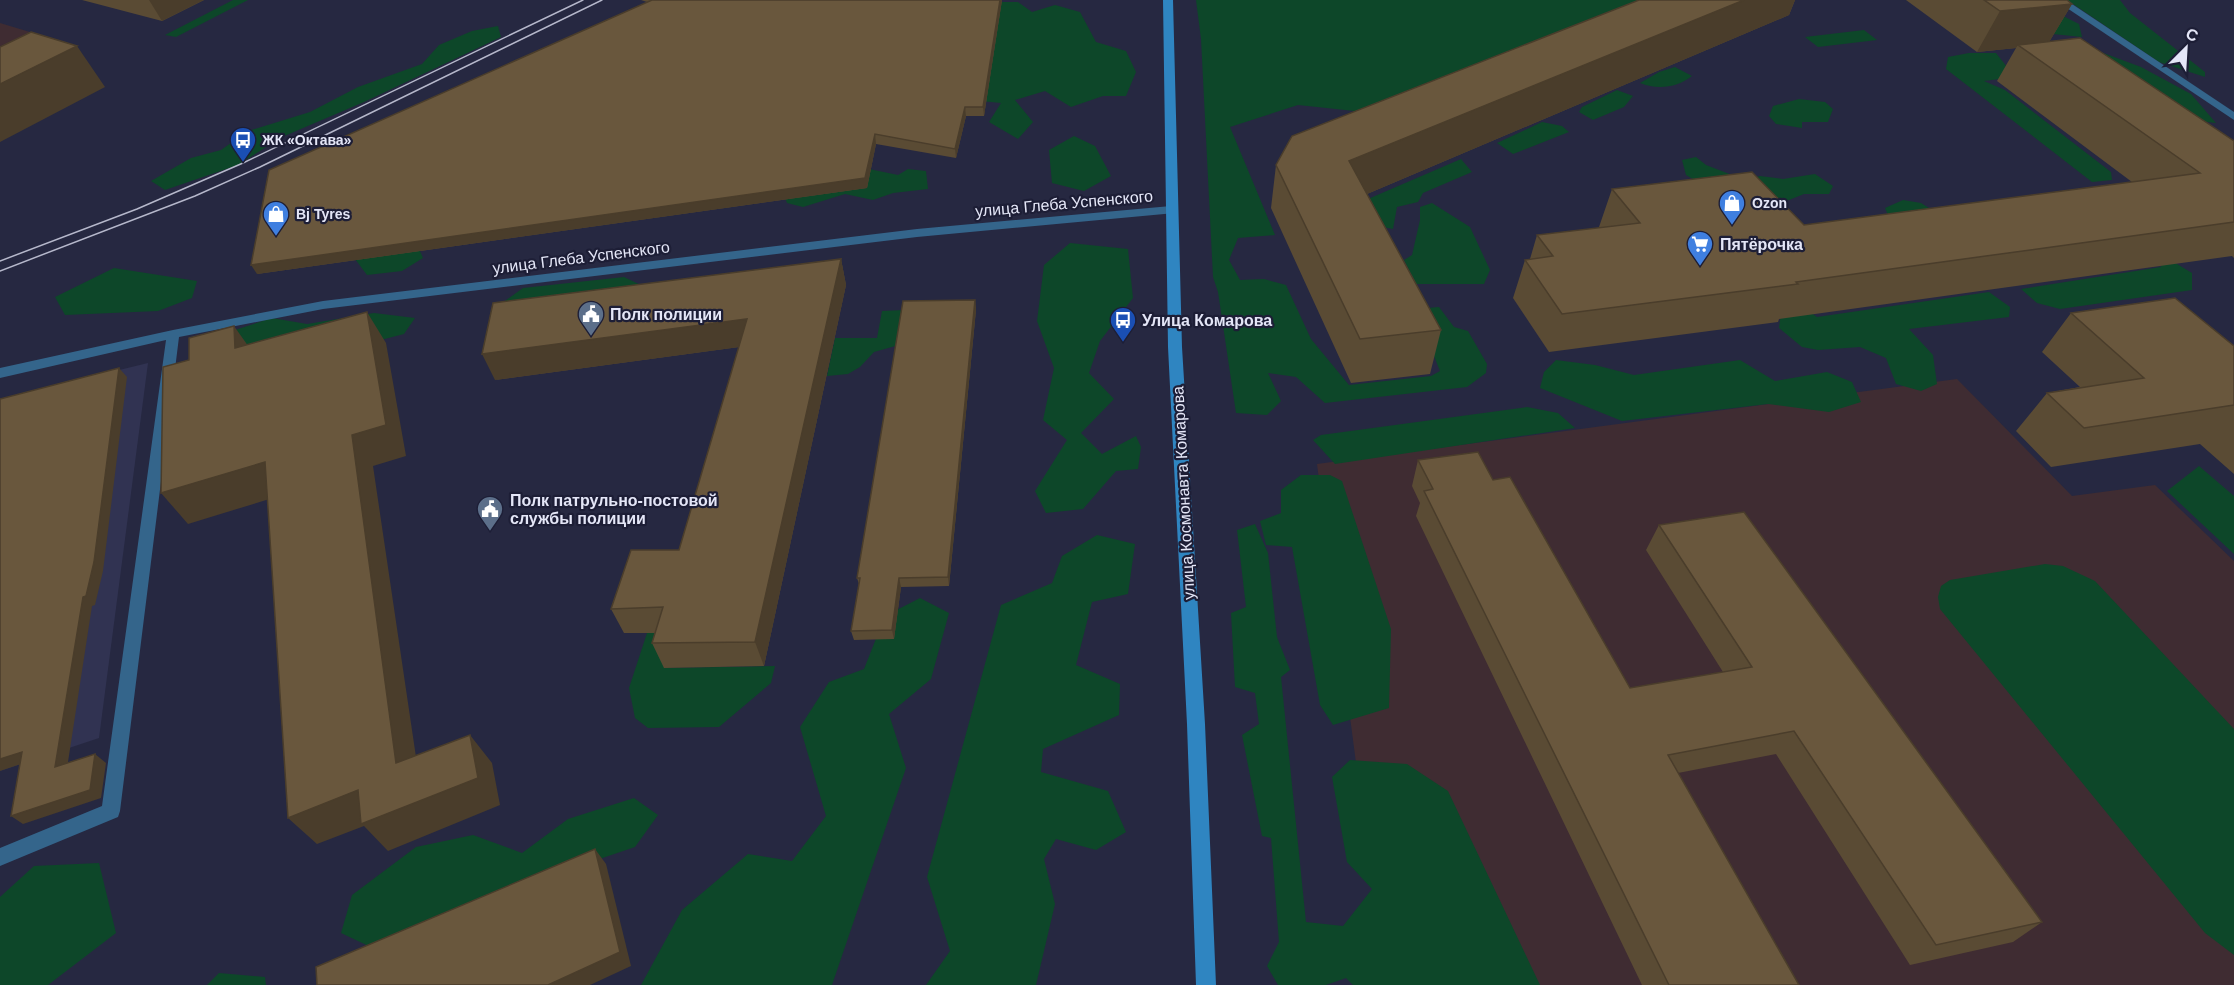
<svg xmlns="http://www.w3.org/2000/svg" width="2234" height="985" font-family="Helvetica,sans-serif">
	<rect width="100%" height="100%" fill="#262841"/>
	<polygon fill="#313352" points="148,363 99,738 0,771 0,399"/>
	<g fill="#3f2c32">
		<polygon points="0,23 63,42 0,72"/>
		<polygon points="1957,379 2072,496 2155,485 2234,561 2234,985 1385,985 1317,464"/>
	</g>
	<g fill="#0d4729">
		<polygon points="233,0 248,0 176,37 165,35"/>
		<polygon points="1196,0 1653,0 1364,112 1298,105 1230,127 1275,235 1238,238 1229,260 1240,280 1264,279 1286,285 1311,339 1349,385 1431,376 1440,371 1415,309 1439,307 1454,327 1468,331 1487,364 1486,373 1467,387 1325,403 1296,377 1268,373 1281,401 1267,415 1236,413 1218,292 1213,277 1201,39"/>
		<polygon points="2067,0 2120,0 2130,13 2205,72 2205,77 2159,62"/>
		<polygon points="991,2 1018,2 1032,12 1055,5 1080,12 1096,42 1126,51 1136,72 1126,96 1103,96 1071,107 1045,91 1015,100 1033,122 1018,139 989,122 1001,103 971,100"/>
		<polygon points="2063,16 2079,24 2082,37 2043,33"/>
		<polygon points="498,26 501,37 364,102 282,137 238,165 165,190 151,181 191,158 221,150 248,131 310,112 358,87 422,64 439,45 472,31"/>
		<polygon points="1864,30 1877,40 1818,47 1805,37"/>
		<polygon points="2090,48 2141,67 2191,94 2216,123 2183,119"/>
		<polygon points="1969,53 1996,53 2015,77 1984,81 2005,90 2111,172 2112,180 2092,182 1946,69 1948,57"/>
		<path d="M1675 67 1692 76C1677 88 1657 90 1640 83L1659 72Z"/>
		<polygon points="1617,90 1633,96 1624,107 1593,120 1579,112 1582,107"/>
		<polygon points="1799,99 1825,102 1833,109 1828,122 1802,122 1802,128 1776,124 1769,116 1773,106"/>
		<polygon points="1542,122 1562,126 1569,132 1513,154 1497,143"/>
		<polygon points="1074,136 1095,146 1111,176 1084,191 1052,183 1049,150"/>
		<polygon points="1696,157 1706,165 1745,180 1760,176 1783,179 1815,174 1833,186 1829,194 1804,194 1784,202 1756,193 1713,191 1686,175 1682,160"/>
		<polygon points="1461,159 1472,172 1423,193 1418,202 1397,207 1393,229 1378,226 1368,199"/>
		<polygon points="869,169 898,175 908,169 926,171 928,189 893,193 873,200 845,194 803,207 787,203 783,192"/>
		<polygon points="1903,200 1921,203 1937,213 1894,229 1885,208"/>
		<polygon points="1432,203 1470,227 1490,270 1484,284 1416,284 1404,260 1412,255 1420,220 1420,207"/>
		<polygon points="416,242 423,258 402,271 367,275 355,259"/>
		<polygon points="1070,243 1128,249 1133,298 1100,341 1089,373 1114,399 1081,433 1102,454 1136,436 1141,447 1138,469 1116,471 1083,509 1046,513 1035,491 1067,440 1043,420 1054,368 1037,321 1044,265"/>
		<polygon points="2167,258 2192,273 2192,290 2060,309 2037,303 2021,289 2161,267 2159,261"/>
		<polygon points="114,268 197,281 192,298 158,311 65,315 55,297"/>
		<polygon points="624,277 647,288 499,305 523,288"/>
		<polygon points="1989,292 2010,307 2009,317 1909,329 1933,355 1937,384 1921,391 1896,384 1886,358 1860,347 1818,350 1802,347 1779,328 1781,312 1806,309 1817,317"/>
		<polygon points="904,310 899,345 874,352 860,367 848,374 827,376 835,338 877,338 882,311"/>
		<polygon points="374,313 415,318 404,334 295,362 205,350 235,330 272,318 307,324"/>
		<polygon points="1556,360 1595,365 1634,375 1740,360 1775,381 1827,372 1852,382 1861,402 1829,412 1768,404 1622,421 1540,388 1544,372"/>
		<polygon points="1527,407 1558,413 1575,428 1335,464 1313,440 1321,435"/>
		<polygon points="2199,466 2234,496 2234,554 2167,491"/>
		<polygon points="1301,475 1330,475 1342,481 1391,629 1389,708 1333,725 1320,705 1292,547 1266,545 1260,521 1281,513 1281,490"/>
		<polygon points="1255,524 1268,553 1277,637 1290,670 1281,677 1306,922 1343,926 1372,889 1347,862 1332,777 1350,760 1407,764 1448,791 1540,985 1353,985 1346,978 1326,985 1278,985 1267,966 1279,942 1271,838 1262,836 1242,735 1259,724 1255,693 1235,687 1231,613 1246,607 1237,530"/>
		<polygon points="1097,535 1135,544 1128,594 1092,602 1076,665 1120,684 1119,715 1043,749 1041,772 1108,791 1126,832 1096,850 1056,839 1044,859 1055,904 1036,985 926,985 950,951 927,877 1001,605 1052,583 1062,556"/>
		<polygon points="2045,564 2063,566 2095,581 2234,729 2234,955 2205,933 1940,609 1938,597 1941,586 1950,580"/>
		<polygon points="920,598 949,613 931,679 889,714 906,768 832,985 641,985 682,910 748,854 792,861 826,816 800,727 829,682 864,669 885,616"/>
		<polygon points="647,633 674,633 664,668 775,666 771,683 719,727 648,728 635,718 629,688"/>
		<polygon points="634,798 658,815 635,847 490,896 377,950 341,933 352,895 416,847 473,835 522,853 568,819"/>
		<polygon points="99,863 116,933 48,985 0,985 0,897 34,866"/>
		<polygon points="219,973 265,977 266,985 207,985"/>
	</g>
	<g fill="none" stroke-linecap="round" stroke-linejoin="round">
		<g fill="#34658b" fill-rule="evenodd">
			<polygon points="2055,0 2066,0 2234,112 2234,120"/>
			<polygon points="1171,206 1175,207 1175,213 917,237 323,309 179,337 120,811 118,817 0,866 0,848 102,806 166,340 0,378 0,368 173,330 323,301 917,229"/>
		</g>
		<polygon fill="#2f85c1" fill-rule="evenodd" points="1163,0 1173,0 1182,347 1205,724 1216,985 1196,985 1187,724 1168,347"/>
		<g stroke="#b6b8cb" stroke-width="1.5">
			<polyline points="0,261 137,209 243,163 583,0"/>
			<polyline points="0,271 195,196 260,167 602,0"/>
		</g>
	</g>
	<g fill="#5a4b34">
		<polygon points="82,0 204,0 162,21"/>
		<polygon points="641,0 1002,0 984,116 966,116 956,158 876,144 867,188 257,274 647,2"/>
		<polygon points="1639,0 1795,0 1789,15 1367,194 1441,330 1430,374 1351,383 1271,208 1276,165"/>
		<polygon points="1906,0 2067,0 2072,4 2049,42 2234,141 2234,258 2232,256 1779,319 1778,322 1549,352 1513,298 1525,260 1530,259 1537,235 1600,228 1599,227 1612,189 1804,225 2132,182 1997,81 2016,48 1977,52"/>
		<polygon points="841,259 846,285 764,666 664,668 652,643 655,633 624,633 611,609 679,550 739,347 495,380"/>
		<polygon points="975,300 976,310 949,586 901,587 894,639 854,640 851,631 859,584 857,578"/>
		<polygon points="2071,313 2234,346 2234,474 2200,444 2051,467 2016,431 2047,393 2080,387 2042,352"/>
		<polygon points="1418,460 1493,480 1630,688 1723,672 1646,550 1659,525 2042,922 2013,942 1910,965 1776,754 1678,773 1799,985 1642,985 1416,516 1420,503 1412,486"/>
	</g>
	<g fill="#4a3d2b">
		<polygon points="149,0 204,0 162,21"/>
		<polygon points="1000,0 1002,0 984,116 983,107"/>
		<polygon points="1744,0 1795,0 1789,15 1341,205 1349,161"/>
		<polygon points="2072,4 2048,44 2018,45 2016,48 1977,52 2000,11"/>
		<polygon points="77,46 105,87 0,142 0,84"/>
		<polygon points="965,107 966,116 956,158 955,149"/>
		<polygon points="875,134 876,144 867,188 257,274 251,265"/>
		<polygon points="841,259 846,285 764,666 755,642"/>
		<polygon points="975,300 976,310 949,586 948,577"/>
		<polygon points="367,312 386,343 406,456 373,466 421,791 396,763 352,435"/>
		<polygon points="747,319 754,345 495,380 482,354"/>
		<polygon points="234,326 256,357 235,348"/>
		<polygon points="119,368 127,377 103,571 95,605 92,606 66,775 55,767"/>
		<polygon points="265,462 289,493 188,524 161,493"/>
		<polygon points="899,578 901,587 894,639 892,630"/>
		<polygon points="470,735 492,763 500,805 388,851 364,826 317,844 288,818"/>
		<polygon points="22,752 33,760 0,771 0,759"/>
		<polygon points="95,754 106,763 101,798 23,824 11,816"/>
		<polygon points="595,849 606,864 631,966 590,985 548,985"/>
	</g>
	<g fill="#69573d" stroke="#4a3d2b" stroke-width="1.5">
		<polygon points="652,0 1000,0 983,107 965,107 955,149 875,134 865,178 251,265 269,170"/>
		<polygon points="1639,0 1744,0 1349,161 1441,330 1360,339 1276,165 1292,136"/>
		<polygon points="1984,0 2067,0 2072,4 2000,11"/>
		<polygon points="31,32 77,46 0,84 0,47"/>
		<polygon points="2080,38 2234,141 2234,222 1796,282 1798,284 1562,314 1525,260 1553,256 1537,235 1640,223 1612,189 1752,172 1804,225 2200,173 2018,45"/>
		<polygon points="841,259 755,642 652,643 663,607 611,609 631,550 679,550 747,319 482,354 493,303"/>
		<polygon points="2175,298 2234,346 2234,405 2084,428 2047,393 2144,378 2071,313"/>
		<polygon points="975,300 948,577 899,578 892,630 851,631 860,578 857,578 903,301"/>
		<polygon points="367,312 386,425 352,435 396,763 470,735 478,778 361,824 358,790 288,818 265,462 161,493 163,367 189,360 189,338 234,326 235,348"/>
		<polygon points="119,368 94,562 86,596 83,597 55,767 95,754 90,790 11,816 22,752 0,759 0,399"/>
		<polygon points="1478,452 1493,480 1510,477 1630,688 1752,667 1659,525 1744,512 2042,922 1936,945 1794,731 1668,755 1799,985 1669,985 1424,491 1433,489 1418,460"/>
		<polygon points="595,849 620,952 548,985 317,985 316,967"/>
	</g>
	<defs>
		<g id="bus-pin" transform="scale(1.35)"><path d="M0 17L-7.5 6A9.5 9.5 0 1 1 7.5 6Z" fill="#1a4fb4" stroke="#1d1e36"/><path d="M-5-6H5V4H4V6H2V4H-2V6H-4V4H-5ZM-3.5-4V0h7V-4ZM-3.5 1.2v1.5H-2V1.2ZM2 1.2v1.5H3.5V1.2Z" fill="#fff"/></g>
		<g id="shop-pin" transform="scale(1.35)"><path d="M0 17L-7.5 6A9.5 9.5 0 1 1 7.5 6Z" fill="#3f7fe0" stroke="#1d1e36"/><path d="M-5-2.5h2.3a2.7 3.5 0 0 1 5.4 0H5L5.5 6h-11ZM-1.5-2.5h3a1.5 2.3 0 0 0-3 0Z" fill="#fff"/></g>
		<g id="supermarket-pin" transform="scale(1.35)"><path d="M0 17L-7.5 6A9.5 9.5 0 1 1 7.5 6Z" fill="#3f7fe0" stroke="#1d1e36"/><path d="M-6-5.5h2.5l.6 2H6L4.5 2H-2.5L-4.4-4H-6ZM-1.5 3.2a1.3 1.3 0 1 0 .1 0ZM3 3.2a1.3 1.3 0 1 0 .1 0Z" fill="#fff"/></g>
		<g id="civic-pin" transform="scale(1.35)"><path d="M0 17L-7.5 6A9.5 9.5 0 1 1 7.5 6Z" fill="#5c6f8a" stroke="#1d1e36"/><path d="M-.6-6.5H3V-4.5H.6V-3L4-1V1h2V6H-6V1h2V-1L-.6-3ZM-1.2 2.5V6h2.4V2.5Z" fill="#fff"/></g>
	</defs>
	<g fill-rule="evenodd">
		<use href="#bus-pin" x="243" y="140"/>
		<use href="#shop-pin" x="1732" y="203"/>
		<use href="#shop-pin" x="276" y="214"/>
		<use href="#supermarket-pin" x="1700" y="244"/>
		<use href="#civic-pin" x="591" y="314"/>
		<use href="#bus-pin" x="1123" y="320"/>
		<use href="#civic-pin" x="490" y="509"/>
	</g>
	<g text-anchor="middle" stroke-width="4.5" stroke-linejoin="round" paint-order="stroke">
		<g font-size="14" font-weight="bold" fill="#e4e6f7" stroke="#1d1e36" text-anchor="start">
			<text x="262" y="145">ЖК «Октава»</text>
			<text x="1752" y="208">Ozon</text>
			<text x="296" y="219">Bj Tyres</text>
		</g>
		<g font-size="16" fill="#e4e6f7" stroke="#1d1e36">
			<text transform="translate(1064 203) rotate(-5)" y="6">улица Глеба Успенского</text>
			<text transform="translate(581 257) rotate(-7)" y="6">улица Глеба Успенского</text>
			<text transform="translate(1183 493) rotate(-93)" y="6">улица Космонавта Комарова</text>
		</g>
		<g font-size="16" font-weight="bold" fill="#e4e6f7" stroke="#1d1e36" text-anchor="start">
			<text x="1720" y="250">Пятёрочка</text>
			<text x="610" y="320">Полк полиции</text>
			<text x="1142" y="326">Улица Комарова</text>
			<text x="510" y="506">Полк патрульно-постовой<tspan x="510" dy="18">службы полиции</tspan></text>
		</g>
	</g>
	<g transform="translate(2186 48) rotate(24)" stroke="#1d1e36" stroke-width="4.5" paint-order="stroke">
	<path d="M0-4.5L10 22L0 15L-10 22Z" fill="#e4e6f7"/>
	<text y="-9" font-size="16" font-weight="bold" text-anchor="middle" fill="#e4e6f7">С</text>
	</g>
</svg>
